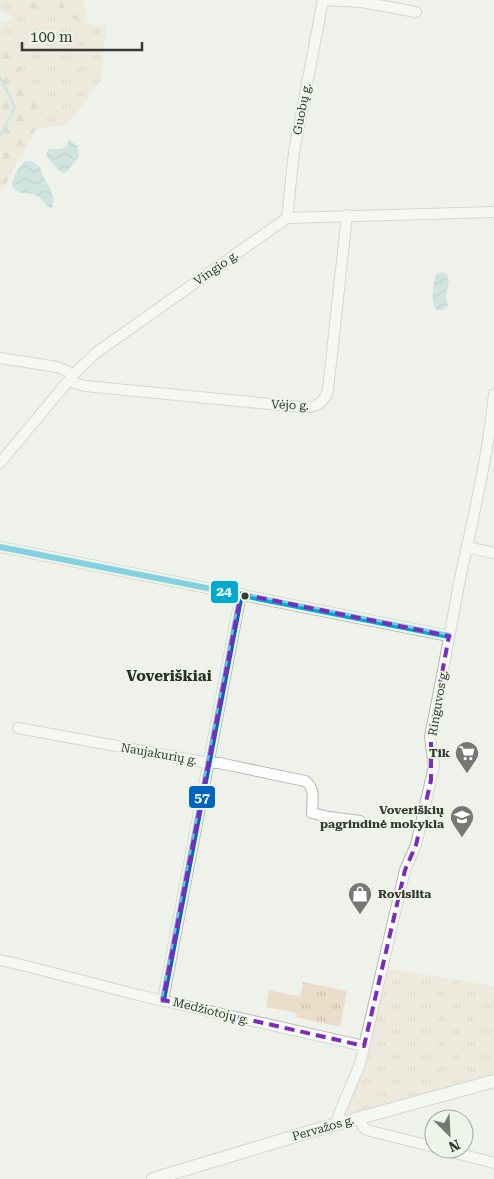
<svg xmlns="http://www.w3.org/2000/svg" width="494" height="1179" font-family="'Roboto Serif',serif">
	<defs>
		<pattern id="grass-tufts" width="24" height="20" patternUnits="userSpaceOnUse" patternTransform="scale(1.25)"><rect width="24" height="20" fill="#eaddca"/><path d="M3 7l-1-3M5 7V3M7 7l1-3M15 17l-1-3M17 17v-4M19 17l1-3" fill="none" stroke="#c9beae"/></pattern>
		<pattern id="forest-firs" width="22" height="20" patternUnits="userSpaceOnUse" patternTransform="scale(1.25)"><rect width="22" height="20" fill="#eaddca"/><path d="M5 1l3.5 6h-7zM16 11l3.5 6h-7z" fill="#c9beae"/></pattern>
		<pattern id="water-waves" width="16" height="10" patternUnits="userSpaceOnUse" patternTransform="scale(1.25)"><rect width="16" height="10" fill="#aad4d0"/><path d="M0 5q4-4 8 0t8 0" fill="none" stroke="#8bada9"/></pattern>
	</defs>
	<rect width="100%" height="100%" fill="#eef2eb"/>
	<g fill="url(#grass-tufts)">
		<path d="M0 0H11L20 9 43 10C46 5 48 0 55 0 63 20 86 24 106 26L101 80 68 124 36 129 45 112 13 55 15 47 0 30 1 22 12 21 10 15 0 11Z"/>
		<polygon points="385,968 494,986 494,1078 352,1115 348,1113 347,1109 348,1103"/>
		<polygon points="303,982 347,991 340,1027 296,1017"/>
	</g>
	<g fill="url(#forest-firs)">
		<polygon points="11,0 51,0 43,10 36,15 20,9"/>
		<path d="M55 0H83L86 12 83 24C72 18 60 12 55 0Z"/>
		<polygon points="0,30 15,48 13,55 45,112 0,194"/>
	</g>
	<polygon fill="#eaddca" points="269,990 300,997 297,1013 266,1007"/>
	<g fill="url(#water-waves)">
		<polygon points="69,139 78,147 79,156 67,172 63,173 53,165 46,155 49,149 60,149 66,147"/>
		<path d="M25 161H31L40 167C43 183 56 188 53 207L51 208C44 205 42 197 35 195 26 192 19 195 12 187 12 176 18 169 25 161Z"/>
		<path d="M443 272 447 274C451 285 447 287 446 297 446 300 448 303 448 306L444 310H436C430 299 433 286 436 274Z"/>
	</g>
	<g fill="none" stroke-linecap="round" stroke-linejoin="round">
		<polyline stroke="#aad4d0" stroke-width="2.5" points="0,77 15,107 0,136"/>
		<g stroke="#b5b8b2" stroke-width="12">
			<g id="minor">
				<polyline points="324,0 362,2 416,12"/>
				<polyline points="287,218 294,152 323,0"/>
				<polyline points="0,358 57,367 74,374"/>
				<path d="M69 380 75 383 85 386 301 407C315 408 324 404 328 390L347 215"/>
				<polyline points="0,463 74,374 97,352 287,218 494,212"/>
				<polyline points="0,547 449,636"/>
				<polyline points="467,547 494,553"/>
				<path d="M18 728 209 763H219L305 781C316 788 312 801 312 813L329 817 360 821"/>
				<polyline points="0,960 26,966 138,995 364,1046"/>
				<polyline points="163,1000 241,594"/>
				<polyline points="359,1118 363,1127 367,1130 434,1147"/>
				<path d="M339 1124 338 1118 341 1109 360 1064 405 870 416 845 434 766 430 737 431 731C442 679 451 626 461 574 474 514 488 455 494 394"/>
				<polyline points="441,1149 494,1163"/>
			</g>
		</g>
		<g stroke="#b5b8b2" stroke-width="14">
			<polyline id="major" points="153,1179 312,1131 494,1081"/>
		</g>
		<use href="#minor" stroke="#fcfdfc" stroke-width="10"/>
		<use href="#major" stroke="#fcfdfc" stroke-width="12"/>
		<g stroke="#edf5e8" stroke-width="10">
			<polyline id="bus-1" points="0,547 449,636"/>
		</g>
		<g stroke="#edf5e8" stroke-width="10">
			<polyline id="bus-2" points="163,1000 241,594"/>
		</g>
		<use href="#bus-1" stroke="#00a9ce" stroke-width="6"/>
		<use href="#bus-2" stroke="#0065bd" stroke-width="6"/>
	</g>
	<path d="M0 0H494V1179H0ZM241 594 449 636 431 731V780L416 845 405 870 364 1046 163 1000Z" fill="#eef2eb" fill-opacity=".55" fill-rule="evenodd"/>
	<path fill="none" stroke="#7b2cbf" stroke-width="4" stroke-dasharray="10 6" stroke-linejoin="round" d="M241 594 449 636 431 731V780L416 845 405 870 364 1046 163 1000Z"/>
	<defs>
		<g id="supermarket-pin" transform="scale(1.25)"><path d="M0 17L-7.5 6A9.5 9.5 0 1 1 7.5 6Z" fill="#767973" stroke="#edf5e8"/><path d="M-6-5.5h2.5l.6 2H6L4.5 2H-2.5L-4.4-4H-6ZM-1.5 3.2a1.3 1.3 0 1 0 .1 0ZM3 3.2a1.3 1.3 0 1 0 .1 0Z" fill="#fff"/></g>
		<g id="school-pin" transform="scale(1.25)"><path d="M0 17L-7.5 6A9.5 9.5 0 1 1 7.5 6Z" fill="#767973" stroke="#edf5e8"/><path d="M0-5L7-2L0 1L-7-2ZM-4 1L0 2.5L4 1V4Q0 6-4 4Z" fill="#fff"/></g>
		<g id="shop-pin" transform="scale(1.25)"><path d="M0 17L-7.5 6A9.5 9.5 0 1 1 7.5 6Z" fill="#767973" stroke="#edf5e8"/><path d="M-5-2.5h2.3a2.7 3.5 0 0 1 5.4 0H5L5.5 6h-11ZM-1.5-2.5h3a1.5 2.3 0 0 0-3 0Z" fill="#fff"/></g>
	</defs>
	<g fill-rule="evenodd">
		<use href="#supermarket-pin" x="467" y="753"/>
		<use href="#school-pin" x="462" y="817"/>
		<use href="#shop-pin" x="360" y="894"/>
	</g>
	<circle fill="#353833" stroke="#edf5e8" stroke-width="2" cx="245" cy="596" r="4.5"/>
	<g text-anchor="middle" stroke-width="4" stroke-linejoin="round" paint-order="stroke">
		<g font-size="12" fill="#353833" stroke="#edf5e8">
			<text transform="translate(302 109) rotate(-79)" y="4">Guobų g.</text>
			<text transform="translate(216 268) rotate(-35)" y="4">Vingio g.</text>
			<text transform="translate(290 405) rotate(2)" y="4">Vėjo g.</text>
			<text transform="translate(438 703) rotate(-80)" y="4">Ringuvos g.</text>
			<text transform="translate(159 754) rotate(10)" y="4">Naujakurių g.</text>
			<text transform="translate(211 1011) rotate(14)" y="4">Medžiotojų g.</text>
			<text transform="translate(323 1128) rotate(-16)" y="4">Pervažos g.</text>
		</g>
		<g font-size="12" font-weight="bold" fill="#353833" stroke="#edf5e8" text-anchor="end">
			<text x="450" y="757">Tik</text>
			<text x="444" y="814">Voveriškių<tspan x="444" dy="14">pagrindinė mokykla</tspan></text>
			<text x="378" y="898" text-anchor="start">Rovislita</text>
		</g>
		<g font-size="15" font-weight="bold" fill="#2a2f26" stroke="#edf5e8">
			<text x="169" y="681">Voveriškiai</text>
		</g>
	</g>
	<g stroke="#edf5e8" stroke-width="2">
		<rect x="210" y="580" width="29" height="24" rx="5" fill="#00a9ce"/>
		<rect x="188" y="785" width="28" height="24" rx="5" fill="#0065bd"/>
	</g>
	<g font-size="14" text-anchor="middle" font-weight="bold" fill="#fff">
		<text x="224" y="596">24</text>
		<text x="202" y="802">57</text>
	</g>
	<g transform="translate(449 1134) rotate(156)"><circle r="24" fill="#edf5e8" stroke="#a3a9a0"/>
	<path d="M0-4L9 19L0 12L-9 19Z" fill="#767973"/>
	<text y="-8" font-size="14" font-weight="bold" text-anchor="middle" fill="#353833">N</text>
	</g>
	<path d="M22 42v8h120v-8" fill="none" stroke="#353833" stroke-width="2.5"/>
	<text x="30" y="42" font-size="15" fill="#353833" stroke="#edf5e8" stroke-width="4" paint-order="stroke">100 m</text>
</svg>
